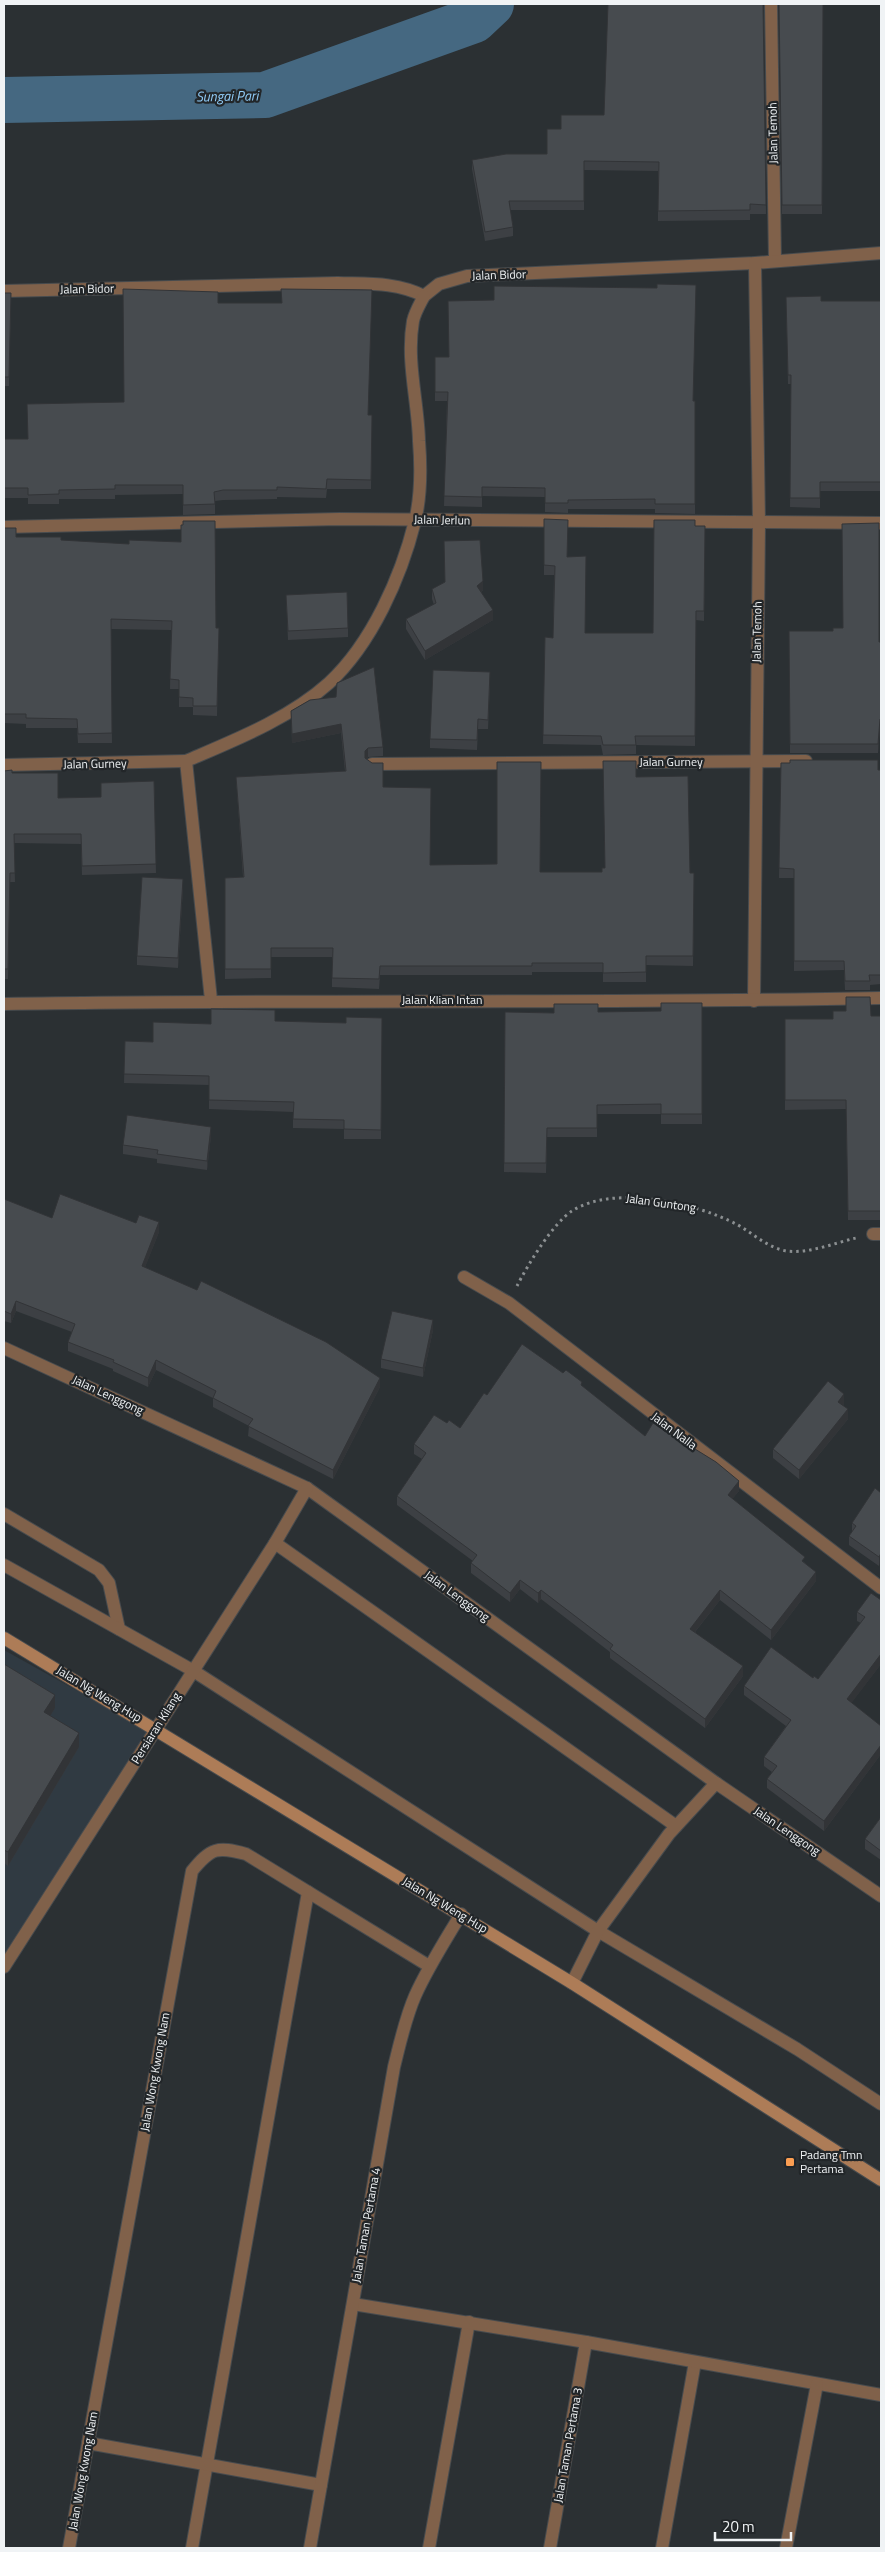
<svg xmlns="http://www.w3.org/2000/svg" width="885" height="2552" font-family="'Titillium Web',sans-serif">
	<rect width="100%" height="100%" fill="#2b3033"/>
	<polygon fill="#303a42" points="4,1650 151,1732 4,1958"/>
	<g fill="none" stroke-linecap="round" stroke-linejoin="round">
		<polyline stroke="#456881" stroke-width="46" points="4,100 265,95 474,20 491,4"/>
		<g stroke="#474b4e" stroke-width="14">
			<g id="lane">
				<polyline points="4,1514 99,1570 109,1583 119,1629"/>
				<polyline points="275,1543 676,1826"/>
				<polyline points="192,2548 308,1892"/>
				<polyline points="429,2548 469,2322"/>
				<polyline points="662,2548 695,2362"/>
			</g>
		</g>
		<g stroke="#474b4e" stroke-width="14">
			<g id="street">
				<polyline points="771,4 775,261"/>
				<path d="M4 291 338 283C368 284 396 282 424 296L439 284 467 276 755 263 881 253"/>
				<polyline points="4,527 339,519 881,523"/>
				<polyline points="372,764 806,761"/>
				<polyline points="4,765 186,761"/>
				<path d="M211 1000 186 761C235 740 289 719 329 683 372 643 401 577 415 521 421 496 421 466 419 441 418 401 406 361 413 321 415 312 420 304 424 296"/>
				<polyline points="754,1001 759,523 755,263"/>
				<path d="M4 1004C296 999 589 1004 881 998"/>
				<polyline points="873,1234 881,1234"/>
				<polyline points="464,1277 509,1303 881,1588"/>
				<polyline points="4,1348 307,1488 716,1783 881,1896"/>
				<polyline points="4,1565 192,1670 598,1931 797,2049 881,2104"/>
				<polyline points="4,1967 275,1543 307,1488"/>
				<polyline points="572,1983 598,1931 669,1834 716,1783"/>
				<polyline points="353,2304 586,2342 881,2395"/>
				<polyline points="88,2443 321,2485"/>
				<path d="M69 2548 192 1871C211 1848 217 1846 246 1854L429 1966"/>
				<path d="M310 2548 394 2067C400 2043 405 2019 415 1996 428 1967 445 1941 461 1914"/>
				<polyline points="550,2548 586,2342"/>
				<polyline points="786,2548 817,2384"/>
			</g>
		</g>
		<g stroke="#474b4e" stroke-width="14">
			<polyline id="secondary" points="4,1638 572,1983 881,2180"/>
		</g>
		<path stroke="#8b8f91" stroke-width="3" stroke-dasharray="2.5 4" stroke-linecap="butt" d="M517 1286C527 1266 553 1223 572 1211 613 1184 696 1203 736 1224 753 1233 766 1247 786 1251 809 1254 834 1243 856 1238"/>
		<use href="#lane" stroke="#80614a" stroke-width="12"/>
		<use href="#street" stroke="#80614a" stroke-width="12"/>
		<use href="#secondary" stroke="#ad7c57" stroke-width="12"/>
	</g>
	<g fill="#3d4044">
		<polygon points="763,4 766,214 750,214 750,220 658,221 658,171 584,170 584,210 510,210 513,227 513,236 485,241 472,169 472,160 547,154 561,129 604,115"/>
		<polygon points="779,4 823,4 822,214 782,214"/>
		<polygon points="4,293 11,293 9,386 4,386"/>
		<polygon points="786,297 821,301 881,301 881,491 820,491 820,508 790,507 791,384 788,384"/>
		<polygon points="218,303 368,415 372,415 371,489 327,489 326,498 277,497 277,499 223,500 215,501 215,514 183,515 183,494 115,495 115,499 59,499 59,504 28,504 28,498 4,498 4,439 27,439 124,402"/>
		<polygon points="435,357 695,401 695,514 655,513 655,509 568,509 568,513 545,512 545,497 482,496 482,507 444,506 447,401 435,401"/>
		<polygon points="544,519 567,557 585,633 653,633 695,526 705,526 704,621 696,620 695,746 636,745 636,754 603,755 601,745 543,744 545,637 553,638 554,575 544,575"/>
		<polygon points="4,528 16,537 61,540 216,628 219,628 217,716 193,715 193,707 179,707 179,689 170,689 171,630 111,629 112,743 78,743 77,728 26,728 26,724 4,723"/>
		<polygon points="432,589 483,590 481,592 493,620 425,660 406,629 406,619 434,605 432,599"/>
		<polygon points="286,595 348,628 348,637 288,640"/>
		<polygon points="789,631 881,642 881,728 880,728 878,753 790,753"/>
		<polygon points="490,681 488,729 478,729 477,750 430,748 430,739"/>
		<polygon points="310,700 383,747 383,756 368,757 366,759 430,865 540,872 602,872 605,868 636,777 690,873 694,873 693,966 646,965 646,982 603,982 603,972 532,972 532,975 380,975 379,989 332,987 332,957 271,957 271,978 225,979 225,878 243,877 236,777 345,771 341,733 292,743 291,711"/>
		<polygon points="781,763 881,770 881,984 870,985 870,990 845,990 844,970 794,971 794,878 779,878"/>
		<polygon points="4,771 12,773 58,798 101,797 154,781 156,873 82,875 81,844 14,843 15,882 10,882 8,979 4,979"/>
		<polygon points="183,888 178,968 137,965 137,956"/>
		<polygon points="702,1003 702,1124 661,1124 661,1114 597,1114 597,1137 547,1137 546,1173 504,1172 505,1012 554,1013 661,1011"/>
		<polygon points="871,1016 881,1016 881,1220 848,1220 846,1109 785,1110 785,1019 833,1019"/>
		<polygon points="382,1018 381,1139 344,1139 344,1129 293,1128 293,1112 209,1109 209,1085 124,1083 125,1041 153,1042 211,1024 275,1021 346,1023"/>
		<polygon points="211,1136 207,1170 157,1163 157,1159 123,1154 123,1145"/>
		<polygon points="4,1199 52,1218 159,1232 145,1267 380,1387 333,1479 248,1436 249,1426 213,1407 213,1398 156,1370 148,1387 113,1371 113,1369 68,1351 68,1342 72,1332 16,1311 11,1323 4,1321"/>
		<polygon points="433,1330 423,1377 381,1368 381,1359"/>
		<polygon points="582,1386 645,1436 739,1491 732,1499 805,1563 816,1581 771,1640 720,1600 695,1632 743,1676 705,1728 610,1658 610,1652 541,1599 538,1603 520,1589 510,1602 471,1573 471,1563 473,1561 397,1505 397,1496 422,1459 414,1454 414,1444 447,1423 460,1428 487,1395"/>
		<polygon points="844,1404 843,1406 848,1419 799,1479 773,1458 773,1449"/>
		<polygon points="881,1493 879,1566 849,1545 849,1536 852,1532 852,1523"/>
		<polygon points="881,1600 881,1664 851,1703 881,1726 881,1754 824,1831 767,1788 767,1779 772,1772 764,1766 764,1757 786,1726 744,1695 744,1686 813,1678 818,1679 861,1623 857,1621 857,1612"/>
		<polygon points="4,1664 55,1708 50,1716 79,1747 8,1866 4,1863"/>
		<polygon points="881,1817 881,1860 865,1849 865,1839"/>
	</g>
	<g fill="#323437">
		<polygon points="483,581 483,590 477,595 477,586"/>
		<polygon points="493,610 493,620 425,660 425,651"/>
		<polygon points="880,719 880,728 878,753 878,744"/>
		<polygon points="341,724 341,733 292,743 292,734"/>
		<polygon points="368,748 368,757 365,760 365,751"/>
		<polygon points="183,879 183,888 178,968 178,958"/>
		<polygon points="211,1127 211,1136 207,1170 207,1161"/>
		<polygon points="159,1222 159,1232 142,1275 142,1266"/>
		<polygon points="16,1301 16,1311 11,1323 11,1314"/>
		<polygon points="433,1320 433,1330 423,1377 423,1368"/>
		<polygon points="156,1360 156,1370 148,1387 148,1378"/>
		<polygon points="380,1378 380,1387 333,1479 333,1470"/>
		<polygon points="844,1394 844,1404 838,1411 838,1402"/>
		<polygon points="848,1409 848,1419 799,1479 799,1470"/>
		<polygon points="739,1481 739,1491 728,1504 728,1495"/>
		<polygon points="881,1553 881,1562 879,1566 879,1557"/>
		<polygon points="816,1572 816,1581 771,1640 771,1630"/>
		<polygon points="520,1580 520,1589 510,1602 510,1593"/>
		<polygon points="541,1590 541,1599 538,1603 538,1593"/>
		<polygon points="720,1590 720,1600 690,1638 690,1629"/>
		<polygon points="881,1654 881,1664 847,1709 847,1699"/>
		<polygon points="743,1666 743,1676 705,1728 705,1719"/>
		<polygon points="55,1695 55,1708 44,1726 44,1712"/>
		<polygon points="79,1733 79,1747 8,1866 8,1852"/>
		<polygon points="881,1745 881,1754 824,1831 824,1821"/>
	</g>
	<g fill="#474b4f" stroke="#323437">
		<polygon points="608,4 763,4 766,205 750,204 750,210 658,211 659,162 584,161 584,201 509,201 513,227 485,232 472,160 506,154 547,154 547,129 561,129 561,115 604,115"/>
		<polygon points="779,4 823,4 822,205 782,205"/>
		<polygon points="657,284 696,285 693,401 695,401 695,504 655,504 655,499 568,500 568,503 545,503 545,488 482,487 482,497 444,496 448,392 435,392 435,357 449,357 448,301 494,300 494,286 657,288"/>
		<polygon points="123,289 218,292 218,303 282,303 281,289 372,290 368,415 372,415 371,480 327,479 326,489 277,487 277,490 223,490 214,492 215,504 183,505 183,485 115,485 115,489 59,490 59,494 28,495 28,488 4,488 4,439 28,439 27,404 124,402"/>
		<polygon points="4,293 11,293 9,377 4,377"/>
		<polygon points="821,296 821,301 881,301 881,482 820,482 820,498 790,498 791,375 788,375 786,297"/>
		<polygon points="544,519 568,520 567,557 586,556 585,633 653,633 654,520 695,520 695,526 705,526 704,611 696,611 695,736 635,736 636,745 603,745 601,736 543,735 545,637 553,638 555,566 544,565"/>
		<polygon points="183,521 215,521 216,628 219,628 217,706 193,706 193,698 179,697 179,680 170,679 172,621 111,619 112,733 78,734 77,719 26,718 26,714 4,714 4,528 16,528 16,537 61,537 61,540 129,544 129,540 181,542 181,525 183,525"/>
		<polygon points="879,523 879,642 881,642 881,719 880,719 878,744 790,744 789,631 833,631 833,628 843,628 842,524"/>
		<polygon points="480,540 483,581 477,586 493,610 425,651 406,619 436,603 432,589 445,582 444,541"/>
		<polygon points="347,592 348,628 288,631 286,595"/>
		<polygon points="374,667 383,747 368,748 365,751 365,758 372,763 383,763 383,787 431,788 430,865 497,864 497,762 541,762 540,872 602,872 602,868 605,868 603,761 636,761 636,777 688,776 690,873 694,873 693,956 646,956 646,972 603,973 603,963 532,963 532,966 380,966 379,979 332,978 333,948 271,948 271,969 225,969 225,878 244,877 236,777 346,771 341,724 292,734 291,711 310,700 336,697 337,683"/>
		<polygon points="433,670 490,672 488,720 478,719 477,740 430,739"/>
		<polygon points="790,760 878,760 878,770 881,770 881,975 869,975 870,981 845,981 844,961 794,961 794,869 779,868 781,763 790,763"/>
		<polygon points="12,770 12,773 58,773 58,798 101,797 101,783 154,781 156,864 82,866 81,834 14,834 15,873 10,873 8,969 4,969 4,771"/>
		<polygon points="142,877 183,879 178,958 137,956"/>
		<polygon points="846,997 870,997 871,1016 881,1016 881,1211 848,1211 846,1100 785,1100 785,1019 833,1019 833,1011 846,1011"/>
		<polygon points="661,1003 702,1003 702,1114 661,1114 661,1104 597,1105 597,1128 547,1128 546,1163 504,1163 505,1012 554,1013 554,1004 598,1004 598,1012 661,1011"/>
		<polygon points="211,1009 275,1010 275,1021 346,1023 346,1017 382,1018 381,1130 344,1129 344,1120 293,1119 294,1102 209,1100 209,1076 124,1074 125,1041 153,1042 153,1022 211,1024"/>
		<polygon points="127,1115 211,1127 207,1161 157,1154 158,1150 123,1145"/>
		<polygon points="60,1194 136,1223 139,1215 159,1222 142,1266 197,1290 201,1281 326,1342 380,1378 333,1470 248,1426 253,1419 213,1398 216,1391 156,1360 148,1378 113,1362 114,1360 68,1342 75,1324 16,1301 11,1314 4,1311 4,1199 52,1218"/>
		<polygon points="392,1311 433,1320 423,1368 381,1359"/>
		<polygon points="522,1344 563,1373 566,1370 582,1382 581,1385 645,1436 653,1423 716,1462 739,1481 728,1495 805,1557 802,1561 816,1572 771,1630 720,1590 690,1629 743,1666 705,1719 610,1649 613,1645 541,1590 538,1593 520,1580 510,1593 471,1563 477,1555 397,1496 426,1453 414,1444 434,1415 447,1423 449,1420 460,1428 484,1393 487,1395"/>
		<polygon points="828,1381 844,1394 838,1402 848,1409 799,1470 773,1449"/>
		<polygon points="875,1488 881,1493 881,1553 879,1557 849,1536 856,1526 852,1523"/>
		<polygon points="871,1593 881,1600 881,1654 847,1699 881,1726 881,1745 824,1821 767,1779 777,1766 764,1757 791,1720 744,1686 771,1647 813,1678 814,1676 818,1679 865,1617 857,1612"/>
		<polygon points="4,1664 55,1695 44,1712 79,1733 8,1852 4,1850"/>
		<polygon points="881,1817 881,1851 865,1839"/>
	</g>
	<rect fill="#fb9e52" stroke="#222629" stroke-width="2" x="785" y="2157" width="10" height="10" rx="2.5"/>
	<g text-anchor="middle" stroke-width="4.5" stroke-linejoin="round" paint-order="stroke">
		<g font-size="12" fill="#f0f3f5" stroke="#222629">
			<text transform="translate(773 133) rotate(-91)" y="4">Jalan Temoh</text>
			<text transform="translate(499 275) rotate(-2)" y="4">Jalan Bidor</text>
			<text transform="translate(87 289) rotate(-1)" y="4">Jalan Bidor</text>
			<text transform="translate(442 520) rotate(1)" y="4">Jalan Jerlun</text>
			<text transform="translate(757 632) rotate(-89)" y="4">Jalan Temoh</text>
			<text x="671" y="766">Jalan Gurney</text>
			<text transform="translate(95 764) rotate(-1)" y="4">Jalan Gurney</text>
			<text x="442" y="1004">Jalan Klian Intan</text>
			<text transform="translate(661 1203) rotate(8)" y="4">Jalan Guntong</text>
			<text transform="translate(108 1395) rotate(25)" y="4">Jalan Lenggong</text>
			<text transform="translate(674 1431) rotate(37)" y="4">Jalan Nalla</text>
			<text transform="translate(457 1596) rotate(36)" y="4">Jalan Lenggong</text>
			<text transform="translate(99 1694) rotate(31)" y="4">Jalan Ng Weng Hup</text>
			<text transform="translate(156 1728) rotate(-58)" y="4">Persiaran Kilang</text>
			<text transform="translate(787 1831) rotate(34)" y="4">Jalan Lenggong</text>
			<text transform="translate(445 1905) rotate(31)" y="4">Jalan Ng Weng Hup</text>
			<text transform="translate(155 2072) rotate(-80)" y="4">Jalan Wong Kwong Nam</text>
			<text transform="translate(366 2225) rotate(-80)" y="4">Jalan Taman Pertama 4</text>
			<text transform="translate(568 2445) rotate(-80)" y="4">Jalan Taman Pertama 3</text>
			<text transform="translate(83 2471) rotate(-80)" y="4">Jalan Wong Kwong Nam</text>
		</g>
		<g font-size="12" fill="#f0f3f5" stroke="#222629" text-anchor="start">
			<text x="800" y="2159">Padang Tmn<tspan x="800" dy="14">Pertama</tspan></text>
		</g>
		<g font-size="14" font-style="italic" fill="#91cdf9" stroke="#222629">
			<text transform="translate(227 96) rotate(-1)" y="5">Sungai Pari</text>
		</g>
	</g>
	<rect width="885" height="2552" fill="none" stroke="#f0f3f5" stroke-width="10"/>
	<path d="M715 2532v8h76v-8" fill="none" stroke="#f0f3f5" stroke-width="2.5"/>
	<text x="722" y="2532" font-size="15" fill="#f0f3f5" stroke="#222629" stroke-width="4" paint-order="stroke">20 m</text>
</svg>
